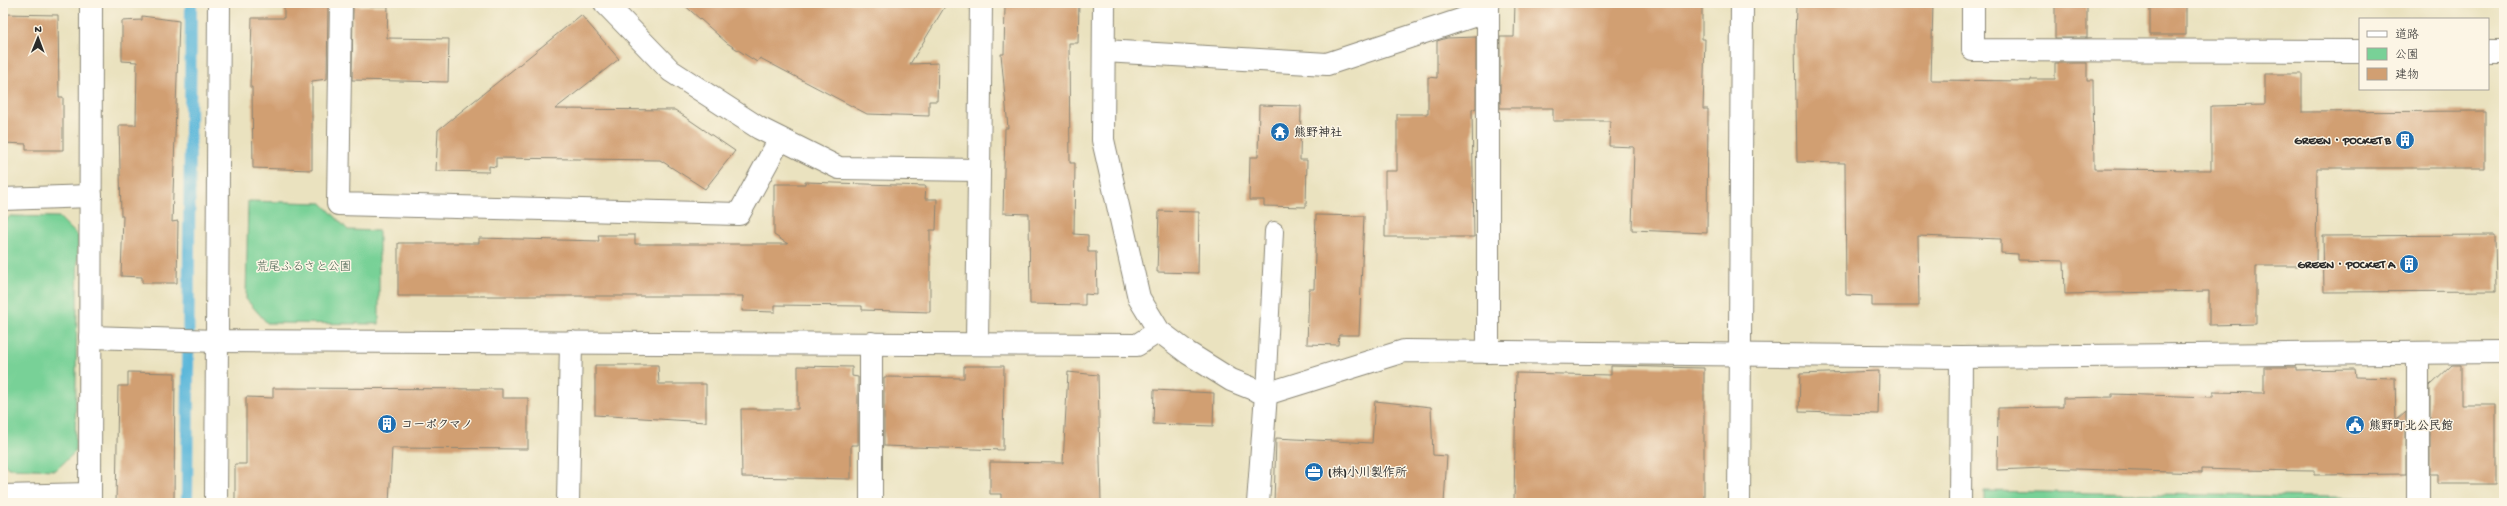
<svg xmlns="http://www.w3.org/2000/svg" width="2507" height="506" font-family="'Gochi Hand','Klee One',sans-serif">
	<rect width="100%" height="100%" fill="#fcf5e5"/>
	<filter id="ink" filterUnits="userSpaceOnUse"><feTurbulence type="fractalNoise" baseFrequency=".025" numOctaves="2"/><feDisplacementMap in="SourceGraphic" scale="8" xChannelSelector="R" yChannelSelector="G"/><feConvolveMatrix kernelMatrix="1 2 1 2 8 2 1 2 1" color-interpolation-filters="sRGB"/></filter>
	<filter id="wash" filterUnits="userSpaceOnUse"><feTurbulence type="fractalNoise" baseFrequency=".012" numOctaves="4" result="noise"/><feDisplacementMap in="SourceGraphic" scale="16" xChannelSelector="R" yChannelSelector="G"/><feGaussianBlur stdDeviation="0.9" result="paint"/><feColorMatrix in="noise" values="0 0 0 0 0 0 0 0 0 0 0 0 0 0 0 0 0 1.4 0 .05"/><feComposite in="paint" operator="in"/></filter>
	<g filter="url(#wash)">
		<rect width="100%" height="100%" fill="#eae2bf"/>
		<g fill="#78d197" stroke="#527e61">
			<polygon points="248,201 322,203 348,230 379,231 379,324 267,323 246,299"/>
			<polygon points="10,216 59,217 78,236 75,452 56,470 8,468 3,462 3,223"/>
			<polygon points="1984,491 2385,498 2385,503 1984,503"/>
		</g>
		<g fill="none" stroke-linecap="round" stroke-linejoin="round">
			<polyline stroke="#5cb7da" stroke-width="12" points="187,503 191,3"/>
		</g>
		<g id="blocks">
			<g fill="#d19f72">
				<polygon points="284,3 317,3 317,6 328,6 327,79 312,81 312,170 253,168 252,87 250,87 252,18 284,18"/>
				<polygon points="682,3 947,3 910,64 938,63 937,101 929,101 929,116 867,114 760,58 757,62 727,43"/>
				<polygon points="1028,3 1079,3 1078,43 1069,43 1070,163 1075,163 1074,234 1088,235 1088,252 1096,252 1097,295 1085,294 1085,305 1030,304 1029,214 1003,213 1005,128 1008,128 1001,54 1004,54 1005,5 1028,5"/>
				<polygon points="1515,3 1702,3 1702,39 1705,39 1703,109 1708,109 1707,233 1632,230 1634,147 1609,146 1610,121 1553,121 1553,108 1500,108 1500,37 1514,37"/>
				<polygon points="1874,3 1933,3 1931,80 2031,81 2031,79 2055,79 2055,63 2087,63 2087,80 2093,80 2094,169 2211,170 2211,106 2265,105 2265,74 2302,74 2302,112 2485,111 2485,168 2317,168 2316,266 2256,266 2256,324 2209,325 2209,291 2065,294 2064,261 2018,260 2018,254 2001,253 2001,239 1918,236 1919,306 1872,306 1872,296 1846,295 1845,163 1797,162 1795,41 1796,5"/>
				<polygon points="2150,3 2186,4 2186,35 2150,35"/>
				<rect x="2055" y="4" width="32" height="34"/>
				<polygon points="353,6 388,6 387,38 449,39 448,82 352,80"/>
				<polygon points="3,14 58,15 59,97 63,97 63,150 26,150 26,144 3,143"/>
				<polygon points="581,15 619,59 555,109 675,110 735,151 705,189 660,160 496,158 496,167 489,166 489,172 436,171 438,130"/>
				<polygon points="142,16 179,21 172,222 178,221 177,283 142,283 142,277 121,276 123,216 121,216 119,125 136,125 137,62 122,61 122,21 142,20"/>
				<polygon points="1476,37 1476,108 1472,110 1474,237 1385,237 1385,171 1397,171 1397,114 1428,114 1428,77 1437,78 1437,41 1447,38"/>
				<polygon points="1259,105 1301,106 1300,160 1307,160 1306,207 1264,206 1264,200 1249,200 1250,157 1258,157"/>
				<polygon points="805,182 926,186 925,199 937,199 936,230 930,230 930,312 862,310 862,306 775,305 775,312 742,311 743,296 398,296 398,243 479,243 479,238 599,241 598,235 635,235 635,244 788,244 774,235 774,184 805,184"/>
				<polygon points="1159,211 1199,212 1198,273 1157,272"/>
				<polygon points="1316,215 1364,216 1359,335 1339,335 1338,345 1307,344 1309,289 1314,289"/>
				<polygon points="2495,235 2496,291 2324,292 2323,236"/>
				<polygon points="595,365 658,365 659,384 706,384 706,422 595,415"/>
				<polygon points="2452,365 2461,365 2461,405 2496,405 2496,484 2438,484 2438,474 2430,474 2430,386"/>
				<polygon points="798,366 852,367 852,376 858,377 858,445 851,445 851,479 742,477 741,409 798,409"/>
				<polygon points="964,366 1004,366 1003,450 884,446 884,377 964,378"/>
				<polygon points="1611,366 1704,368 1704,503 1514,503 1516,373 1611,375"/>
				<polygon points="2264,367 2296,367 2296,370 2355,369 2356,377 2395,378 2396,420 2406,411 2406,474 2315,475 2315,471 2236,470 2202,469 2202,473 2044,468 1997,470 1998,408 2063,407 2063,398 2112,397 2112,394 2213,397 2213,392 2264,393"/>
				<polygon points="1879,371 1878,414 1799,412 1800,374"/>
				<polygon points="128,372 175,373 174,503 116,503 118,386 128,386"/>
				<polygon points="1068,372 1098,375 1101,503 1001,502 1001,494 990,494 990,462 1063,463"/>
				<polygon points="273,388 502,389 502,398 528,398 528,449 392,448 389,503 235,503 235,464 246,464 246,397 273,398"/>
				<polygon points="1154,390 1214,393 1213,426 1153,424"/>
				<polygon points="1375,401 1431,407 1433,455 1447,456 1444,503 1274,503 1276,438 1372,443"/>
			</g>
		</g>
	</g>
	<g filter="url(#ink)">
		<use href="#blocks" fill-opacity="0" stroke="#8a8675" stroke-width="1"/>
		<g fill="none" stroke-linecap="round" stroke-linejoin="round">
			<g stroke="#8a8675" stroke-width="20">
				<polyline id="lane" points="1266,394 1274,231"/>
			</g>
			<g stroke="#8a8675" stroke-width="24">
				<g id="street">
					<polyline points="341,3 338,204 739,214 780,139"/>
					<polyline points="605,3 671,71 759,128 839,168 979,170"/>
					<polyline points="1104,3 1103,140 1139,298 1159,331 1188,353 1231,380 1266,394 1404,351 1961,357 2504,352"/>
					<polyline points="1973,3 1973,50 2360,51"/>
					<polyline points="1104,51 1327,64 1488,11"/>
					<polyline points="2488,52 2504,52"/>
					<polyline points="3,199 91,196"/>
					<polyline points="90,337 217,341 1137,345 1159,331"/>
					<polyline points="871,343 871,503"/>
					<polyline points="977,344 981,3"/>
					<polyline points="1488,352 1488,3"/>
					<polyline points="2418,353 2418,503"/>
					<polyline points="3,496 90,494"/>
					<polyline points="90,503 91,3"/>
					<polyline points="216,503 219,3"/>
					<polyline points="568,503 571,342"/>
					<polyline points="1258,503 1266,394"/>
					<polyline points="1739,503 1742,3"/>
					<polyline points="1960,503 1961,357"/>
				</g>
			</g>
			<use href="#lane" stroke="#fff" stroke-width="18"/>
			<use href="#street" stroke="#fff" stroke-width="22"/>
		</g>
	</g>
	<defs>
		<g id="temple-disc" transform="scale(1)"><circle r="9.5" fill="#1f6fb2" stroke="#fcf5e5"/><path d="M0-6L5-2H3V0L6.5 2.5H4V6H1.5V3h-3V6H-4V2.5H-6.5L-3 0V-2H-5Z" fill="#fff"/></g>
		<g id="building-disc" transform="scale(1)"><circle r="9.5" fill="#1f6fb2" stroke="#fcf5e5"/><path d="M-4-6H4V6H1V3H-1V6H-4ZM-2.5-4.3h1.7v1.8h-1.7ZM.8-4.3h1.7v1.8H.8ZM-2.5-1h1.7V.8h-1.7ZM.8-1h1.7V.8H.8Z" fill="#fff"/></g>
		<g id="civic-disc" transform="scale(1)"><circle r="9.5" fill="#1f6fb2" stroke="#fcf5e5"/><path d="M-.6-6.5H3V-4.5H.6V-3L4-1V1h2V6H-6V1h2V-1L-.6-3ZM-1.2 2.5V6h2.4V2.5Z" fill="#fff"/></g>
		<g id="office-disc" transform="scale(1)"><circle r="9.5" fill="#1f6fb2" stroke="#fcf5e5"/><path d="M-6-3h4V-5.5h4V-3h4V5H-6ZM-1-4.5V-3h2v-1.5ZM-6 0V1H6V0Z" fill="#fff"/></g>
	</defs>
	<g fill-rule="evenodd">
		<use href="#temple-disc" x="1280" y="132"/>
		<use href="#building-disc" x="2405" y="140"/>
		<use href="#building-disc" x="2409" y="264"/>
		<use href="#building-disc" x="387" y="424"/>
		<use href="#civic-disc" x="2355" y="425"/>
		<use href="#office-disc" x="1314" y="472"/>
	</g>
	<g text-anchor="middle" stroke-width="3" stroke-linejoin="round" paint-order="stroke">
		<g font-size="12" font-weight="bold" fill="#2b2b2b" stroke="#fcf5e5" text-anchor="start">
			<text x="1294" y="136">熊野神社</text>
			<text x="2391" y="144" text-anchor="end">GREEN・POCKET B</text>
			<text x="2395" y="268" text-anchor="end">GREEN・POCKET A</text>
			<text x="401" y="428">コーポクマノ</text>
			<text x="2369" y="429">熊野町北公民館</text>
			<text x="1328" y="476">(株)小川製作所</text>
		</g>
		<g font-size="12" fill="#425d4b" stroke="#fcf5e5">
			<text x="304" y="270">荒尾ふるさと公園</text>
		</g>
	</g>
	<rect width="2507" height="506" fill="none" stroke="#fcf5e5" stroke-width="16"/>
	<rect x="2359" y="18" width="130" height="72" fill="#fcf5e5" stroke="#a8a49b"/>
	<rect x="2367" y="31" width="20" height="6" fill="#ffffff" stroke="#a8a49b"/>
	<text x="2395" y="38" font-size="12" fill="#2b2b2b">道路</text>
	<rect x="2367" y="48" width="20" height="12" fill="#78d197" stroke="#a8a49b"/>
	<text x="2395" y="58" font-size="12" fill="#2b2b2b">公園</text>
	<rect x="2367" y="68" width="20" height="12" fill="#d19f72" stroke="#a8a49b"/>
	<text x="2395" y="78" font-size="12" fill="#2b2b2b">建物</text>
	<g transform="translate(38 38) rotate(1)" stroke="#fcf5e5" stroke-width="3" paint-order="stroke">
	<path d="M0-3L7 15L0 10L-7 15Z" fill="#2b2b2b"/>
	<text y="-6" font-size="11" font-weight="bold" text-anchor="middle" fill="#2b2b2b">N</text>
	</g>
</svg>
